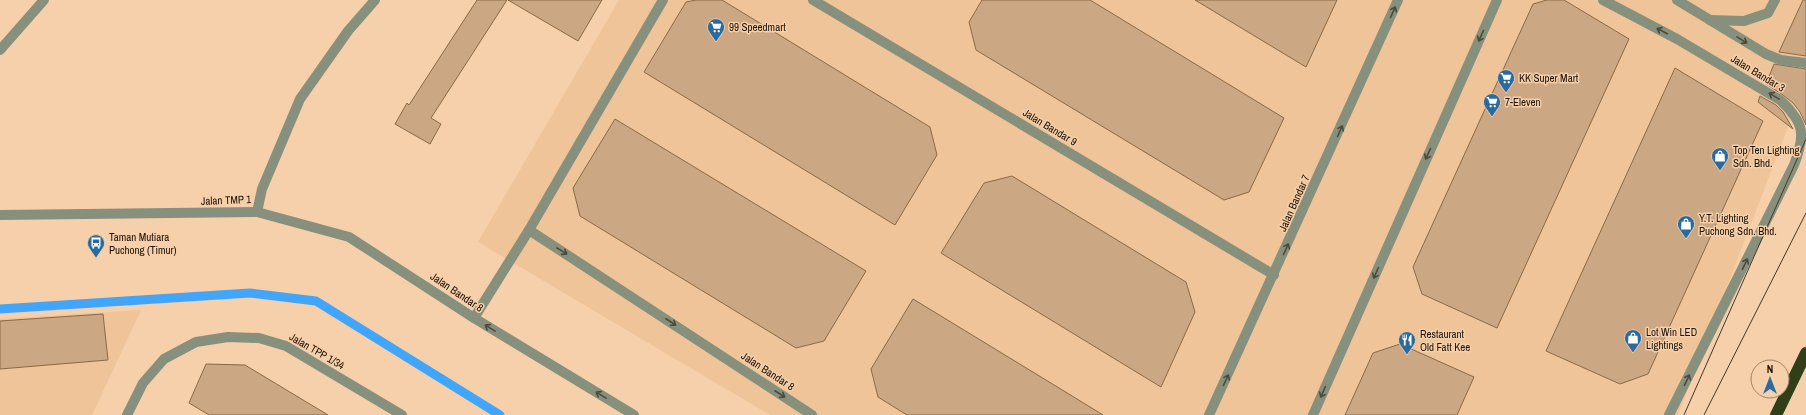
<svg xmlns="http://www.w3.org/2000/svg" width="1806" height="415" font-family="'Archivo Narrow',sans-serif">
	<rect width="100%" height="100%" fill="#f6d0aa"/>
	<g fill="#eec498">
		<polygon points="619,0 1806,0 1806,80 1678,415 770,415 478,242"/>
		<polygon points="141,310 92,415 0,415 0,319"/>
	</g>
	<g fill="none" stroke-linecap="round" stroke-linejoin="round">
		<polyline stroke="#41a6f9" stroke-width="9" points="0,309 250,293 316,301 500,415"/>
	</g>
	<g fill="#cba883" stroke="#8a6946">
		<polygon points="477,0 507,0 431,118 441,124 430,144 395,124 407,103 409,105"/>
		<polygon points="508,0 602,0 578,41"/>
		<polygon points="696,0 722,0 930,127 937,155 895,225 644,72 686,2"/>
		<polygon points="982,0 1090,0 1284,118 1249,192 1224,200 976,50 969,22"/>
		<polygon points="1195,0 1337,0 1306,67"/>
		<polygon points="1547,0 1564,0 1629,39 1497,328 1422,294 1413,267 1533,4"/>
		<polygon points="1803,0 1806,0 1806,56 1779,52"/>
		<polygon points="1774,64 1806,69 1806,125 1800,112 1793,103 1783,95 1766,84"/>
		<polygon points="1675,68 1763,121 1648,374 1620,384 1546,351"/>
		<polygon points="1760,96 1776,105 1783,112 1793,129 1758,102"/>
		<polygon points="615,119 866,271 824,341 796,348 580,216 573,188"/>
		<polygon points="1012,176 1186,282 1195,312 1161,387 941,253 984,183"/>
		<polygon points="913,299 1064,391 1103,415 907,415 878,397 871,369"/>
		<polygon points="103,314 108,360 0,369 0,321"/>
		<polygon points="1400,344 1474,377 1457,415 1345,415 1373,353"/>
		<polygon points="206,364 245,365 328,415 209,415 189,403"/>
	</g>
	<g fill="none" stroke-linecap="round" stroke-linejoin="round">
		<g stroke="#87907d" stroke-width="10">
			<polyline points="813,0 1274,275"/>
			<path d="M1603 0 1677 39 1780 100C1804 122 1806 134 1794 165L1669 415"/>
			<polyline points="1677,0 1766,54 1781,60 1806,63"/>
			<polyline points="1710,20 1744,21 1768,13 1775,0"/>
			<polyline points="0,50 44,0"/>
			<polyline points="257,212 262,189 300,99 348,31 375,0"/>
			<polyline points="0,215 257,212 349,237 474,318 634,415"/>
			<polyline points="529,230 812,415"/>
			<polyline points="474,318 529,230 663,0"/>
			<polyline points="127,415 143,383 164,359 196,342 228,337 259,338 286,346 402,415"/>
			<polyline points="1209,415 1398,0"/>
			<polyline points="1313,415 1497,0"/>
		</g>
		<polyline stroke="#303f17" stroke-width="12" points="1776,415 1806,353"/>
		<g stroke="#493724" stroke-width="1">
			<polyline points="1684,415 1806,139"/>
			<polyline points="1704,415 1806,213"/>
		</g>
	</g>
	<defs><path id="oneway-shaft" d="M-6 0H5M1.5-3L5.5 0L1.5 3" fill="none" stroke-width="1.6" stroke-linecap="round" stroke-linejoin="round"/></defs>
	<g stroke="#4d4a3a">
		<use href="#oneway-shaft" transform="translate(1393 12) rotate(-66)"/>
		<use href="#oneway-shaft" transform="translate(1662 31) rotate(-152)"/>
		<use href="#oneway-shaft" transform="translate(1481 36) rotate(114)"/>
		<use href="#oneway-shaft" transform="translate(1742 40) rotate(31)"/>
		<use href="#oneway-shaft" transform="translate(1774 96) rotate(-149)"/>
		<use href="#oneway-shaft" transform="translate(1340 131) rotate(-66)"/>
		<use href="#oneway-shaft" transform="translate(1428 154) rotate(114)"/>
		<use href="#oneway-shaft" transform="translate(1286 249) rotate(-66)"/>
		<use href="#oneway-shaft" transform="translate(562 251) rotate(32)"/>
		<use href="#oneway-shaft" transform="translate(1745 264) rotate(-64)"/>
		<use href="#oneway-shaft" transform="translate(1376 273) rotate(114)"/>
		<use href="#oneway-shaft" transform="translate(671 322) rotate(33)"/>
		<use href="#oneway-shaft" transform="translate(490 328) rotate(-149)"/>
		<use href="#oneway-shaft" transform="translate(1226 380) rotate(-65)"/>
		<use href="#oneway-shaft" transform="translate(1687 380) rotate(-64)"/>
		<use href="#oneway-shaft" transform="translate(1323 392) rotate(114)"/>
		<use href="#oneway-shaft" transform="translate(780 394) rotate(33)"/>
		<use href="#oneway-shaft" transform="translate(601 395) rotate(-149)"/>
	</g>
	<defs>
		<g id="supermarket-pin" transform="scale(0.9)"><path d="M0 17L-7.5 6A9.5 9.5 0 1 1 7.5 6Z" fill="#296aa0" stroke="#f6d0aa"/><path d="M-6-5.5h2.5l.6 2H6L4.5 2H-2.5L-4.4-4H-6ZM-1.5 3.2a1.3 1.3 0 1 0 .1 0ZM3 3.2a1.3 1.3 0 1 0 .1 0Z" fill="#fff"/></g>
		<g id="shop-pin" transform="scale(0.9)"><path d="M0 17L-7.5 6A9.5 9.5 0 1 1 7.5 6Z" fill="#296aa0" stroke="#f6d0aa"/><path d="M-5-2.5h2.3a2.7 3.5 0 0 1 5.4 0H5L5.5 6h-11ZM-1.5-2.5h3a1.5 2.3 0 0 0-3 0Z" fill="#fff"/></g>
		<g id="bus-pin" transform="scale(0.9)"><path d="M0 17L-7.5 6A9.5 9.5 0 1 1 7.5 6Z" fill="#296aa0" stroke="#f6d0aa"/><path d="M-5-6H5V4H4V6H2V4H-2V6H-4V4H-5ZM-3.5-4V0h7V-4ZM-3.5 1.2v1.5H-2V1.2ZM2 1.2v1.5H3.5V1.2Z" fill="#fff"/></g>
		<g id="restaurant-pin" transform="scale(0.9)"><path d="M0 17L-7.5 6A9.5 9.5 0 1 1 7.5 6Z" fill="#296aa0" stroke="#f6d0aa"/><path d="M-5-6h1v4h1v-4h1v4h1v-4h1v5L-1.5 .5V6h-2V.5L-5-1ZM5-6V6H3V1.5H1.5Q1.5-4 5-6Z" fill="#fff"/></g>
	</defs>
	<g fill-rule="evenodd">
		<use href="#supermarket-pin" x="716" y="27"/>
		<use href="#supermarket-pin" x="1506" y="78"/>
		<use href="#supermarket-pin" x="1492" y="102"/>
		<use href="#shop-pin" x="1720" y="156"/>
		<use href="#shop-pin" x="1686" y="224"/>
		<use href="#bus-pin" x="96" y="243"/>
		<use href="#shop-pin" x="1633" y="338"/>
		<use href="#restaurant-pin" x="1407" y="340"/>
	</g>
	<g text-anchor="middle" stroke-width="3" stroke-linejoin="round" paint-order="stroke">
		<g font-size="11" fill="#1d1003" stroke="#f6d0aa" text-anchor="start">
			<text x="729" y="31">99 Speedmart</text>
			<text x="1519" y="82">KK Super Mart</text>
			<text x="1505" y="106">7-Eleven</text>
			<text x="1733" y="154">Top Ten Lighting<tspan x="1733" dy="13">Sdn. Bhd.</tspan></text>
			<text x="1699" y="222">Y.T. Lighting<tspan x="1699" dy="13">Puchong Sdn. Bhd.</tspan></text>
			<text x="109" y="241">Taman Mutiara<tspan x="109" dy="13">Puchong (Timur)</tspan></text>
			<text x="1646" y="336">Lot Win LED<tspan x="1646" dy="13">Lightings</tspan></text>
			<text x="1420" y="338">Restaurant<tspan x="1420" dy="13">Old Fatt Kee</tspan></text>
		</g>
		<g font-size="11" fill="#1d1003" stroke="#f6d0aa">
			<text transform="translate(1758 73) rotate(31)" y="4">Jalan Bandar 3</text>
			<text transform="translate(1050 127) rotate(31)" y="4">Jalan Bandar 9</text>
			<text transform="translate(226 200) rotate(-2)" y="4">Jalan TMP 1</text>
			<text transform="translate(1294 203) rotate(-66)" y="4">Jalan Bandar 7</text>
			<text transform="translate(457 292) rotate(34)" y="4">Jalan Bandar 8</text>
			<text transform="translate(317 351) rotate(30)" y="4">Jalan TPP 1/34</text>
			<text transform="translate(768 371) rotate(33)" y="4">Jalan Bandar 8</text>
		</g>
	</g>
	<g transform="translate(1770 379)"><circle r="19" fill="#f6d0aa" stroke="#9f8367"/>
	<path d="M0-3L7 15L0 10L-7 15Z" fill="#296aa0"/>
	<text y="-6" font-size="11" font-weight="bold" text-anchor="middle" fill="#1d1003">N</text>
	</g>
</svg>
